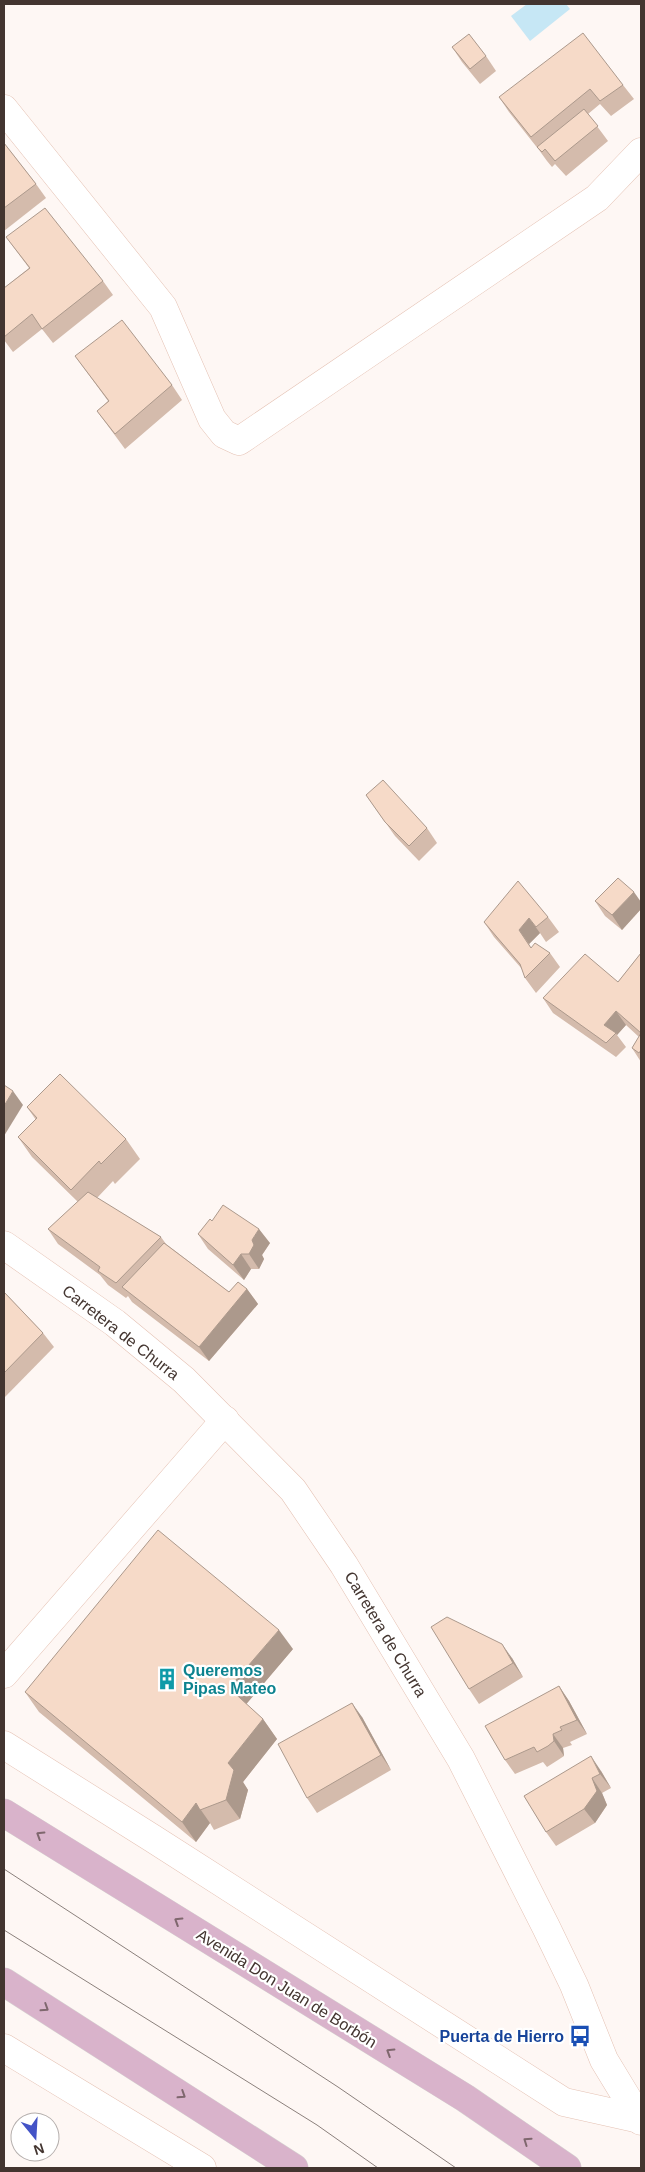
<svg xmlns="http://www.w3.org/2000/svg" width="645" height="2172" font-family="Arial,sans-serif">
	<rect width="100%" height="100%" fill="#fef7f4"/>
	<polygon fill="#c6e7f5" points="527,4 566,4 570,9 530,41 511,16"/>
	<g fill="none" stroke-linecap="round" stroke-linejoin="round">
		<g stroke="#e5c2b4" stroke-width="29">
			<g id="minor">
				<polyline points="4,109 163,307 212,419 224,434 239,441 597,198 641,152"/>
				<polyline points="4,1245 115,1323 184,1380 293,1490 344,1565 461,1759 546,1927 574,1985 604,2060 641,2121"/>
				<polyline points="4,1674 225,1420"/>
				<polyline points="4,1745 152,1838 564,2102 640,2119"/>
				<polyline points="4,2048 202,2168"/>
			</g>
		</g>
		<g stroke="#d6d3d1" stroke-width="29">
			<g id="major">
				<polyline points="4,1813 465,2098 567,2168"/>
				<polyline points="4,1982 294,2168"/>
			</g>
		</g>
		<use href="#minor" stroke="#fff" stroke-width="28"/>
		<use href="#major" stroke="#d9b3cb" stroke-width="28"/>
		<g stroke="#8b807c" stroke-width="1">
			<polyline points="4,1869 338,2087 456,2168"/>
			<polyline points="4,1930 317,2125 378,2168"/>
		</g>
	</g>
	<g fill="#d4bbac">
		<polygon points="452,47 486,56 496,71 480,84 462,62"/>
		<polygon points="623,85 634,99 611,116 600,104 588,114 608,141 566,176 555,164 552,167 547,161 539,150 509,112 499,97"/>
		<polygon points="4,143 36,184 46,198 4,231"/>
		<polygon points="6,237 103,281 113,295 53,343 42,329 13,352 4,340 4,288 29,268"/>
		<polygon points="75,356 172,385 182,400 125,449 97,411 108,401"/>
		<polygon points="366,795 427,828 437,843 419,861 395,836"/>
		<polygon points="595,901 641,902 641,909 622,930 605,916"/>
		<polygon points="548,917 559,932 546,942 540,933 529,944 531,948 550,953 560,967 536,993 525,978 522,969 494,937 484,922"/>
		<polygon points="641,953 641,1062 632,1048 639,1037 626,1025 617,1035 626,1047 616,1057 553,1013 543,998 618,982"/>
		<polygon points="27,1107 126,1139 140,1159 115,1184 113,1181 97,1198 161,1237 166,1244 229,1292 247,1289 258,1304 209,1361 132,1302 128,1296 126,1298 108,1285 100,1275 58,1244 48,1229 78,1202 32,1157 18,1137 36,1120"/>
		<polygon points="212,1221 270,1243 262,1255 264,1259 259,1269 251,1269 244,1280 208,1249 198,1234"/>
		<polygon points="4,1292 43,1333 54,1347 4,1398"/>
		<polygon points="293,1649 246,1704 263,1719 277,1739 243,1782 248,1790 240,1819 214,1830 210,1823 196,1842 39,1712 25,1692"/>
		<polygon points="512,1658 523,1677 479,1704 469,1689"/>
		<polygon points="559,1686 569,1701 587,1734 570,1742 572,1745 563,1748 564,1756 558,1760 547,1767 543,1762 515,1774 505,1760"/>
		<polygon points="362,1717 391,1770 317,1813 307,1798"/>
		<polygon points="601,1771 611,1788 602,1793 607,1805 595,1823 556,1846 546,1832 524,1796"/>
	</g>
	<g fill="#ac998c">
		<polygon points="634,892 641,902 641,909 622,930 612,915"/>
		<polygon points="529,918 540,933 529,944 542,962 519,930"/>
		<polygon points="616,1011 626,1025 617,1035 616,1033 604,1025"/>
		<polygon points="13,1091 23,1105 4,1136 4,1106"/>
		<polygon points="259,1229 270,1243 262,1255 264,1259 259,1269 249,1254 252,1240"/>
		<polygon points="241,1254 251,1269 244,1280 233,1265"/>
		<polygon points="247,1289 258,1304 209,1361 199,1347"/>
		<polygon points="279,1630 293,1649 243,1708 229,1688"/>
		<polygon points="502,1644 512,1658 523,1677 513,1663"/>
		<polygon points="559,1686 569,1701 587,1734 577,1720"/>
		<polygon points="352,1703 362,1717 391,1770 381,1755"/>
		<polygon points="263,1719 277,1739 243,1782 248,1790 240,1819 226,1800 228,1763"/>
		<polygon points="553,1734 563,1748 564,1756 554,1741"/>
		<polygon points="591,1756 601,1771 611,1788 600,1774"/>
		<polygon points="592,1778 602,1793 607,1805 595,1823 584,1809"/>
		<polygon points="196,1803 210,1823 196,1842 182,1822"/>
	</g>
	<g fill="#f6dac8" stroke="#ac998c">
		<polygon points="583,33 623,85 600,101 590,89 531,137 499,97"/>
		<polygon points="469,34 486,56 470,69 452,47"/>
		<polygon points="584,109 598,126 555,161 545,149 542,152 537,147"/>
		<polygon points="4,143 36,184 4,208"/>
		<polygon points="45,208 103,281 42,329 32,314 4,337 4,288 30,268 6,237"/>
		<polygon points="122,320 172,385 115,434 97,411 109,401 75,356"/>
		<polygon points="383,780 427,828 409,846 385,822 366,795"/>
		<polygon points="618,878 634,892 612,915 595,901"/>
		<polygon points="518,881 548,917 536,927 529,918 519,930 531,948 535,943 550,953 525,978 520,964 484,922"/>
		<polygon points="641,953 641,1050 639,1053 632,1048 641,1033 616,1011 604,1025 616,1033 606,1043 543,998 585,954 618,982"/>
		<polygon points="60,1074 126,1139 101,1164 99,1161 71,1190 18,1137 37,1118 27,1107"/>
		<polygon points="4,1085 13,1091 4,1106"/>
		<polygon points="88,1192 161,1237 116,1283 98,1271 100,1267 48,1229"/>
		<polygon points="223,1205 259,1229 252,1240 254,1245 249,1254 241,1254 233,1265 198,1234 210,1219 212,1221"/>
		<polygon points="164,1243 229,1292 238,1282 247,1289 199,1347 122,1287"/>
		<polygon points="4,1292 43,1333 4,1373"/>
		<polygon points="158,1530 279,1630 229,1688 263,1719 228,1763 234,1770 226,1800 200,1810 196,1803 182,1822 25,1692"/>
		<polygon points="447,1617 502,1644 513,1663 469,1689 431,1627"/>
		<polygon points="559,1686 577,1720 560,1727 562,1730 553,1734 554,1741 548,1746 537,1752 534,1747 505,1760 485,1726"/>
		<polygon points="352,1703 381,1755 307,1798 278,1744"/>
		<polygon points="591,1756 600,1774 592,1778 597,1791 584,1809 546,1832 524,1796"/>
	</g>
	<defs><path id="oneway-chevron" d="M-2-3.5L2.5 0L-2 3.5" fill="none" stroke-width="1.6" stroke-linecap="round" stroke-linejoin="round" transform="scale(1.25)"/></defs>
	<g stroke="#7f676e">
		<use href="#oneway-chevron" transform="translate(40 1835) rotate(-148)"/>
		<use href="#oneway-chevron" transform="translate(178 1921) rotate(-148)"/>
		<use href="#oneway-chevron" transform="translate(45 2008) rotate(33)"/>
		<use href="#oneway-chevron" transform="translate(390 2052) rotate(-148)"/>
		<use href="#oneway-chevron" transform="translate(182 2095) rotate(33)"/>
		<use href="#oneway-chevron" transform="translate(527 2141) rotate(-145)"/>
	</g>
	<defs>
		<g id="building-bare" transform="scale(1.725)"><path d="M-4-6H4V6H1V3H-1V6H-4ZM-2.5-4.3h1.7v1.8h-1.7ZM.8-4.3h1.7v1.8H.8ZM-2.5-1h1.7V.8h-1.7ZM.8-1h1.7V.8H.8Z" fill="#0f9aa8" stroke="#fff" stroke-width="2.5" paint-order="stroke"/></g>
		<g id="bus-bare" transform="scale(1.725)"><path d="M-5-6H5V4H4V6H2V4H-2V6H-4V4H-5ZM-3.5-4V0h7V-4ZM-3.5 1.2v1.5H-2V1.2ZM2 1.2v1.5H3.5V1.2Z" fill="#1a4fb4" stroke="#fff" stroke-width="2.5" paint-order="stroke"/></g>
	</defs>
	<g fill-rule="evenodd">
		<use href="#building-bare" x="167" y="1679"/>
		<use href="#bus-bare" x="580" y="2036"/>
	</g>
	<g text-anchor="middle" stroke-width="4.5" stroke-linejoin="round" paint-order="stroke">
		<g font-size="16" fill="#433530" stroke="#fff">
			<text transform="translate(121 1332) rotate(38)" y="6">Carretera de Churra</text>
			<text transform="translate(386 1634) rotate(59)" y="6">Carretera de Churra</text>
			<text transform="translate(287 1988) rotate(32)" y="6">Avenida Don Juan de Borbón</text>
		</g>
		<g font-size="16" font-weight="bold" fill="#0d838f" stroke="#fff" text-anchor="start">
			<text x="183" y="1676">Queremos<tspan x="183" dy="18">Pipas Mateo</tspan></text>
		</g>
		<g font-size="16" font-weight="bold" fill="#164399" stroke="#fff" text-anchor="end">
			<text x="564" y="2042">Puerta de Hierro</text>
		</g>
	</g>
	<rect width="645" height="2172" fill="none" stroke="#433530" stroke-width="10"/>
	<g transform="translate(35 2137) rotate(162)"><circle r="24" fill="#ffffff" stroke="#b4aeac"/>
	<path d="M0-4L9 19L0 12L-9 19Z" fill="#4353c7"/>
	<text y="-8" font-size="14" font-weight="bold" text-anchor="middle" fill="#433530">N</text>
	</g>
</svg>
